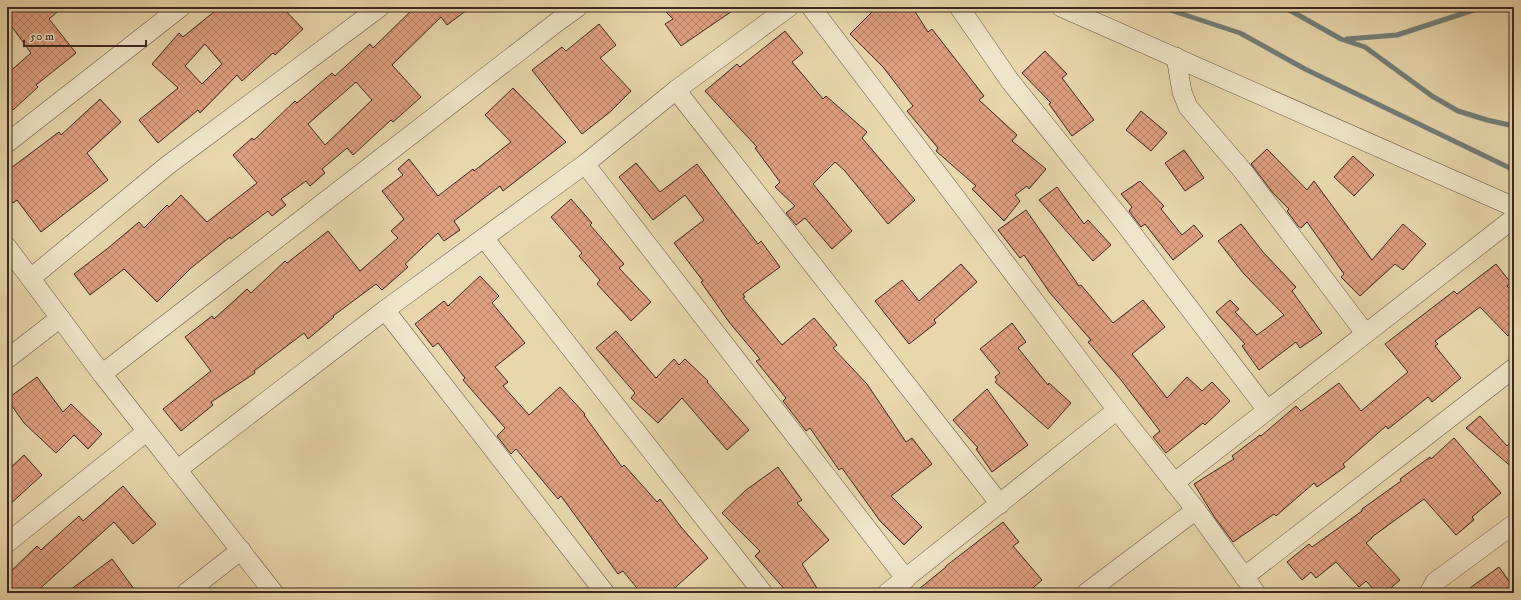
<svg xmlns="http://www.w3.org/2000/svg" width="1521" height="600" font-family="'IM FELL DW Pica',serif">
	<defs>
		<pattern id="building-cross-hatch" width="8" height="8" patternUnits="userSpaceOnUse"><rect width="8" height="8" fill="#df9f81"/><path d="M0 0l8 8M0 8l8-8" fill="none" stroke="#b68269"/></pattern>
	</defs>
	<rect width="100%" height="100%" fill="#e8d7ad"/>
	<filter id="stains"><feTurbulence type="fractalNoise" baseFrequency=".005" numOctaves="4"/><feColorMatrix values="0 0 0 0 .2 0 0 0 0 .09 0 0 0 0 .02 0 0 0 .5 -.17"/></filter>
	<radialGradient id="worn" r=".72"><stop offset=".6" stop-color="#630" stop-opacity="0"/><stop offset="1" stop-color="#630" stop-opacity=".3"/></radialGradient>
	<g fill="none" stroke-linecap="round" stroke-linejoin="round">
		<g stroke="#747e7b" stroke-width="5">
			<polyline points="1161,7 1240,33 1305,69 1514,170"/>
			<polyline points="1284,7 1341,39 1365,47 1432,96 1458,111 1487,120 1514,126"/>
			<polyline points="1347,39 1397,35 1483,7"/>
		</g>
	</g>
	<g fill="url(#building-cross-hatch)" stroke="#3a2923" fill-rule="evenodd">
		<polygon points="12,7 63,7 49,19 76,53 36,85 38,87 13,110 7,104 7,74 31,53 7,20 7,11"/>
		<path d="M220 7H282L303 29 275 55 273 53 242 81 237 75 200 113 198 110 158 143 139 120 178 88 152 64 179 33 183 37ZM205 44 222 64 202 84 185 66Z"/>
		<path d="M415 7H471L447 25 441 17 392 65 421 97 393 122 391 120 353 155 347 148 322 169 325 173 310 186 306 181 281 199 286 205 272 216 268 211 231 239 230 237 191 268 157 302 124 269 90 295 74 274 107 249 139 222 144 228 167 205 169 207 181 195 207 222 257 183 233 155 252 138 254 140 295 101 297 103 332 73 335 76 370 44 373 48ZM356 82 372 100 325 145 308 124Z"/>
		<polygon points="661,7 738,7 681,46 665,24 673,19"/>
		<polygon points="877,7 912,7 928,32 932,29 984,96 979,100 1017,135 1012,141 1046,169 1029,189 1027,186 1015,195 1020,201 1004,221 972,189 976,186 936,151 938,148 907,111 913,106 883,67 850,34"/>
		<polygon points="599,24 616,45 600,58 631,91 610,112 582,134 532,70 562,47 566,51"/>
		<polygon points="785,31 803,53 792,62 823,99 826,96 867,132 862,138 915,200 888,224 845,171 835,162 813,184 852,231 832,249 805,218 796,225 786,213 795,206 775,187 780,182 755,148 757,147 705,91 737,64 740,67"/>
		<polygon points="1045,51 1067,74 1062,78 1094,120 1072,136 1049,104 1051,103 1022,73"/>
		<polygon points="513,88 566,142 503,191 500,186 454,221 460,230 444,241 438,233 405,264 408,267 382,290 376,284 333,316 334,317 308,339 304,333 254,371 255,373 211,402 213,405 181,431 163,409 211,371 185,337 212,316 214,319 247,289 251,293 285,261 287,263 328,231 360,271 398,238 391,231 404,219 382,191 403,175 398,169 409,159 438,196 473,169 474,171 511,142 485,115"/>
		<polygon points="100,99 121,122 87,153 108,180 41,232 17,200 13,203 7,195 7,171 59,132 61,135"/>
		<polygon points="1141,111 1167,133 1151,151 1126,130"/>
		<polygon points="1267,149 1307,190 1314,181 1372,260 1403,224 1426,244 1403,270 1395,264 1360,296 1341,277 1344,274 1307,222 1301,228 1298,226 1287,211 1289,209 1273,193 1251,164"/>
		<polygon points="1184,150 1204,178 1185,191 1165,163"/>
		<polygon points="1353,156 1374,175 1354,196 1334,177"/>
		<polygon points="636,163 660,192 697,164 717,191 758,244 761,241 780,267 743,294 745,297 743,298 782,345 814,318 837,345 833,348 867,384 906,442 912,438 932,464 891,496 922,527 904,545 880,521 842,468 839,470 810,428 806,431 803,427 783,401 786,398 756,361 760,359 729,322 701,282 703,281 674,243 704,220 685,195 653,220 619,177"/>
		<polygon points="1140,181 1164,206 1161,209 1182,235 1194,225 1203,236 1173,260 1145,224 1141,227 1129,211 1132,207 1121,194"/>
		<polygon points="1057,187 1084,224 1088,220 1111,245 1093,261 1039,200"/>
		<polygon points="571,199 592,223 590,225 624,264 619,268 651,302 631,321 597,284 600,280 579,256 582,253 551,217"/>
		<polygon points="1026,210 1079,286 1081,285 1113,323 1143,300 1165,327 1132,354 1167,398 1187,377 1202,391 1212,382 1230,401 1205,425 1203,423 1166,453 1153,437 1160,431 1121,380 1088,342 1091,340 1050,293 1024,255 1020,258 998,230"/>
		<polygon points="1241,224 1263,252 1296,287 1292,291 1322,333 1300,348 1296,342 1259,370 1242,346 1245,344 1216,312 1230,300 1239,309 1235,312 1257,335 1284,315 1244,274 1218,241"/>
		<polygon points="961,264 977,282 934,320 936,323 909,344 875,301 902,280 919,301"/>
		<polygon points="1496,264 1511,283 1507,286 1514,293 1514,329 1508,336 1480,307 1435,341 1438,344 1435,346 1461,378 1432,402 1428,397 1388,429 1386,426 1343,464 1345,467 1317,487 1314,483 1276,516 1274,514 1233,542 1215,518 1194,484 1234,459 1232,456 1260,435 1261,436 1296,406 1301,411 1339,383 1361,411 1408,372 1385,344 1454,291 1457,294"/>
		<polygon points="480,276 499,296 492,303 525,343 495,367 508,382 503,386 529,415 560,387 585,414 584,415 622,467 624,465 657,502 660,499 681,527 708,558 669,593 641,593 623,571 618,574 561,496 558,499 516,449 511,454 497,436 505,428 463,380 465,378 438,343 433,347 415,324 444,301 448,306"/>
		<polygon points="1012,323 1026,342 1018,348 1048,385 1049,383 1071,403 1048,429 995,382 997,380 995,377 1000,373 980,349"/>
		<polygon points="616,331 656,378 674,359 679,365 685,359 708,381 707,382 749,430 727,450 682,398 658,423 631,398 635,393 596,348"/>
		<polygon points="37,377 63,412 71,404 102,434 88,449 74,435 56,453 24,423 7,399"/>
		<polygon points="987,389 1028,445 992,472 976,449 978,448 953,420"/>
		<polygon points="1480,416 1507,446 1514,438 1514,469 1466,428"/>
		<polygon points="1454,438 1501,493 1472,517 1474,520 1456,535 1424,499 1372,537 1372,538 1366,543 1400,580 1385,593 1377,593 1366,581 1359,587 1336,562 1316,578 1311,572 1302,580 1287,562 1309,544 1312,547 1362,511 1362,509 1401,481 1400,479 1430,457 1431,459"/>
		<polygon points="24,455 42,475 7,507 7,471"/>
		<polygon points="778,467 802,500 797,503 829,540 802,564 820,593 788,593 755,556 760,551 722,513 746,490"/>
		<polygon points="123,486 156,524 133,544 114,522 35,593 7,593 7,575 37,546 41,550 79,516 83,521"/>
		<polygon points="1003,522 1019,542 1013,546 1042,580 1027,593 914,593 946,567 946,566"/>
		<polygon points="112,559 137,593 66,593"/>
		<polygon points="1499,567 1514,588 1514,593 1463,593"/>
	</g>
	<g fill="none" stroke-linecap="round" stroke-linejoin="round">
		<g stroke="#665446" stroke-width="20">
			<g id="street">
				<polyline points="811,7 1117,410 1196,510 1256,593"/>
				<polyline points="959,7 1010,81 1125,224 1267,410"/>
				<polyline points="1061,7 1514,207"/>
				<polyline points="1176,57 1182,92 1188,107 1242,170 1365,333"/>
				<polyline points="676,90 1000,504"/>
				<polyline points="7,143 181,7"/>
				<polyline points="585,164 906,579"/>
				<polyline points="484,238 763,593"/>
				<polyline points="7,247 102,374 274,593"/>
				<polyline points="31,278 168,165 380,7"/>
				<polyline points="385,310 605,593"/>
				<polyline points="7,359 60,318"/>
				<polyline points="102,374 557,22 578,7"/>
				<polyline points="177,470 385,310 585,164 676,90 789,7"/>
				<polyline points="1174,483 1514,218"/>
				<polyline points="7,543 146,432"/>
				<polyline points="1244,577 1514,368"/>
				<polyline points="186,593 241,550"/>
				<polyline points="887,593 1117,410"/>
				<polyline points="1086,593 1196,510"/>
				<polyline points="1429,593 1435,582 1514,524"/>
			</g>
		</g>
		<use href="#street" stroke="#f0e5ca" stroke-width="19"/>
	</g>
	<rect width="1521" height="600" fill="none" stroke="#e8d7ad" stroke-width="24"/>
	<rect x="8" y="8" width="1505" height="584" fill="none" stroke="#3a2923" stroke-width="2"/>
	<rect x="12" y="12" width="1497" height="576" fill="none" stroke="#3a2923"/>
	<path d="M24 40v6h122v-6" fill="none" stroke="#3a2923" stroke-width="2"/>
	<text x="30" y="40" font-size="12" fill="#3a2923" stroke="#f0e5ca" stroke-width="3" paint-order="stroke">50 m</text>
	<rect width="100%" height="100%" filter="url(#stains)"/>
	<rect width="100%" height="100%" fill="url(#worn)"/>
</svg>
